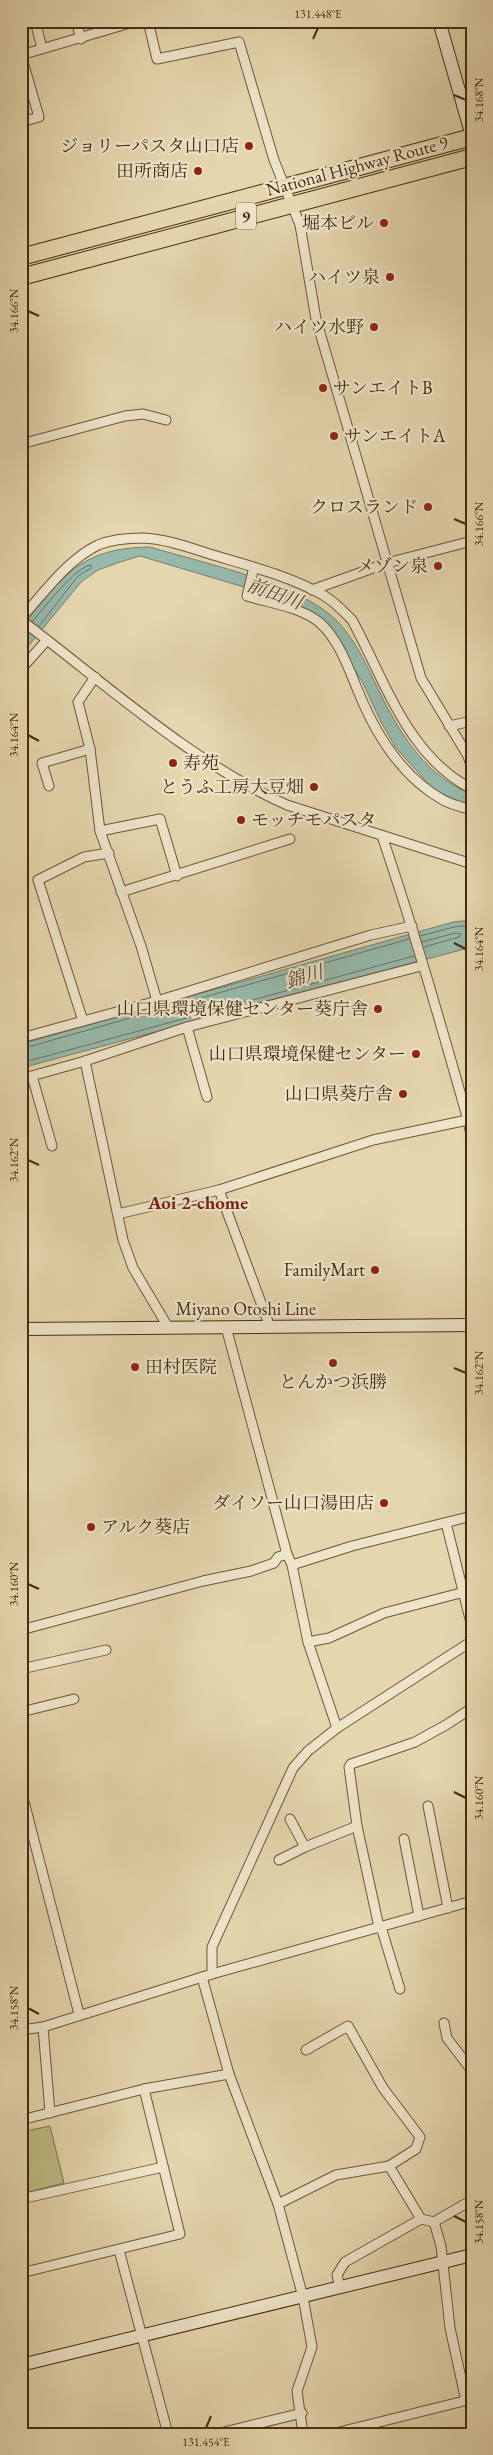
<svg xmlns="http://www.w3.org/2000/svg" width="493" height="2455" font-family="'EB Garamond','Noto Serif JP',serif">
	<rect width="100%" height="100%" fill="#e5d6ae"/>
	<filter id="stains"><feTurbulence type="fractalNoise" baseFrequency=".004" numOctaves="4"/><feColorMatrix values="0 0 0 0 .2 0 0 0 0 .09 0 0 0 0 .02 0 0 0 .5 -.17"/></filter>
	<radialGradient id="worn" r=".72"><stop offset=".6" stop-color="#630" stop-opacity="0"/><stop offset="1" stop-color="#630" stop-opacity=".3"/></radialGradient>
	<polygon fill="#bdbb85" stroke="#82744a" points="50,2126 64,2183 21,2194 21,2132"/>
	<g fill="#96b9ac" stroke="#76816d">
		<path d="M150 547C202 563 301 583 338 622 358 643 369 671 382 697 402 737 428 778 472 794V807L434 790 396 748 381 722 363 683 323 620 306 609 244 587 140 556 120 562 98 570 81 582 21 655V627C64 577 78 548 150 547Z"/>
		<polygon points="472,920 472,947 21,1068 21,1044 453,922"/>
	</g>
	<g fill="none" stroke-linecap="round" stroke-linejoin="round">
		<g stroke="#6e725e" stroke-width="1">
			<path d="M32 622C44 608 76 566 91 565V568L78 576 39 626"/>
			<polyline points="420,936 454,927 472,925"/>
			<polyline points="422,942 455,933 461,934 459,937 424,947"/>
			<polyline points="21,1049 409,939"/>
			<polyline points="21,1063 414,956"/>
		</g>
		<g stroke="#6e5637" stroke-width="11">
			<g id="street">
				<polyline points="35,21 42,48"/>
				<polyline points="76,21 81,39"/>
				<polyline points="148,21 157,59 239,42 274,160 300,225 316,319 421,678 468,756 472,768"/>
				<polyline points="21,55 137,21"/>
				<polyline points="21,122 39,117 21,55"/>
				<polyline points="21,444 125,416 143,414 166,420"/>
				<path d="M254 567 247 596C270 603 300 607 319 622 338 638 349 669 358 691 375 733 402 777 443 800 452 805 462 807 472 810"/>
				<polyline points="312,590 387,563 472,541"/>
				<path d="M21 618C44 593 67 560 98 545 110 540 129 538 143 538 167 539 190 548 213 555 250 566 289 576 323 595 334 601 343 611 352 620 385 680 407 756 472 789"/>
				<path d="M21 620C105 683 192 763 287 805L472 864"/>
				<polyline points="21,669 47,640"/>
				<polyline points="95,677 78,702 90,749 100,831 141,946 157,1001"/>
				<polyline points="449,726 472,721"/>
				<polyline points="49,786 42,763 90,749"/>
				<polyline points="100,831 160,819 177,876"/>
				<path d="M382 836C414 930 441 1025 468 1120L472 1140"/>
				<polyline points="121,892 290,839"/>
				<polyline points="21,996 22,996"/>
				<polyline points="83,1021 38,880 84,857 109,853"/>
				<polyline points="187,1027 207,1097"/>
				<polyline points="21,1038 157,1001 371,935 412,926"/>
				<polyline points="85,1061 123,1240 133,1268 168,1327"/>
				<polyline points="32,1076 52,1146"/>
				<polyline points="21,1079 85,1061 187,1027 421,966"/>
				<polyline points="219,1190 270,1327"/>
				<polyline points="118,1214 219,1190 373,1140 472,1119"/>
				<polyline points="226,1327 287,1554 292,1565 308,1642 337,1728"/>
				<polyline points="446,1523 472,1627"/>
				<polyline points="292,1565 352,1546 472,1516"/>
				<polyline points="21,1630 203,1581 251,1571 274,1563 278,1557 287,1554"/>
				<polyline points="308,1642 329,1638 384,1613 472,1590"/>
				<polyline points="21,1669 106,1650"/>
				<polyline points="21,1712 74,1699"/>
				<polyline points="21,1790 79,2014"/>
				<polyline points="428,1806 448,1908"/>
				<polyline points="290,1819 305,1847"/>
				<polyline points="404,1839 419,1916"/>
				<polyline points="279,1860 305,1847 357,1826"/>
				<polyline points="379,1927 357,1826 349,1767 351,1764 415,1742 446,1725 472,1708"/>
				<polyline points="381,1927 400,1989"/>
				<polyline points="212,1974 212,1947 293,1768 308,1751 337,1728 472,1641"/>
				<polyline points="202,1977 229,2074 278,2204 303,2297 312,2347 297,2391 303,2434"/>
				<polyline points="444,2023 447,2038 472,2071"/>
				<polyline points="43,2027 50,2113"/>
				<polyline points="21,2030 43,2027 212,1974 472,1901"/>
				<polyline points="21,2120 144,2089 229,2074"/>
				<polyline points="389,2166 421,2219"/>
				<polyline points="21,2199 163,2167"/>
				<polyline points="278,2204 336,2175 389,2166 416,2149 420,2137 383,2088 348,2026 306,2050"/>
				<polyline points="434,2222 441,2246 450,2328 466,2401"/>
				<polyline points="119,2250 168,2434"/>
				<polyline points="21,2273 180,2234 144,2089"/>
				<polyline points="340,2287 337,2275 345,2262 421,2219 434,2222 472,2200"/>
				<polyline points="216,2434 302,2413"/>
				<polyline points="331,2434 472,2399"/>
			</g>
		</g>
		<g stroke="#462c0f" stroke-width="14">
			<g id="secondary">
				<polyline points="439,21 472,136"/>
				<polyline points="21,1329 472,1325"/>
				<polyline points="21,2365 472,2255"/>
			</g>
		</g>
		<g stroke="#462c0f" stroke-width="18">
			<g id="highway">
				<polyline points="21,257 472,137"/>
				<polyline points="21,277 472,157"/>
			</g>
		</g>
		<use href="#street" stroke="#eee4ca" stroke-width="9"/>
		<use href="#secondary" stroke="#eee4ca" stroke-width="12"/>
		<use href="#highway" stroke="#e5d6ae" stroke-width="16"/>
	</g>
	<path fill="none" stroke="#462c0f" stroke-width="2" d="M313 39 318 28M454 95 466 100M28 311 39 316M454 519 466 524M28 735 39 741M454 943 466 949M28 1160 39 1165M454 1368 466 1373M28 1584 39 1589M454 1792 466 1798M28 2008 39 2014M454 2216 466 2222M206 2428 211 2416"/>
	<g fill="#8f2418" stroke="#eee4ca" stroke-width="2">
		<circle cx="249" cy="146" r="5"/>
		<circle cx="198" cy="171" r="5"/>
		<circle cx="384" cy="223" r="5"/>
		<circle cx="390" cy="277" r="5"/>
		<circle cx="374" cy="327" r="5"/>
		<circle cx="323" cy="388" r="5"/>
		<circle cx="334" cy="436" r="5"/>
		<circle cx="428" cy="507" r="5"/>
		<circle cx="438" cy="566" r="5"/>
		<circle cx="173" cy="763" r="5"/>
		<circle cx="314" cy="787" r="5"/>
		<circle cx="241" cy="820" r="5"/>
		<circle cx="378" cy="1009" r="5"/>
		<circle cx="416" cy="1054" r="5"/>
		<circle cx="403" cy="1094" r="5"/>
		<circle cx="375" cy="1270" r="5"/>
		<circle cx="333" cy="1363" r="5"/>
		<circle cx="135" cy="1367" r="5"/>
		<circle cx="384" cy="1503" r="5"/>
		<circle cx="91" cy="1527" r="5"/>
	</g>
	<g text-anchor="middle" stroke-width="4.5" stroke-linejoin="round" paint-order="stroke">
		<rect fill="#eee4ca" stroke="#786347" stroke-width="1" x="236" y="202.5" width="20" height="27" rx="4"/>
		<g font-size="16" font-weight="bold" fill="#462c0f">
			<text x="246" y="222">9</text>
		</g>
		<g font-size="18" fill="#462c0f" stroke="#eee4ca" text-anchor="end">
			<text x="239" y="152">ジョリーパスタ山口店</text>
			<text x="188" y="177">田所商店</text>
			<text x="374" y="229">堀本ビル</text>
			<text x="380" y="283">ハイツ泉</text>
			<text x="364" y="333">ハイツ水野</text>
			<text x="333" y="394" text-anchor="start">サンエイトB</text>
			<text x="344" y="442" text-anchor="start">サンエイトA</text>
			<text x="418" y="513">クロスランド</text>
			<text x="428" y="572">メゾン泉</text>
			<text x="183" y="769" text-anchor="start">寿苑</text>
			<text x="304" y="793">とうふ工房大豆畑</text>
			<text x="251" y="826" text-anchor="start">モッチモパスタ</text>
			<text x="368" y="1015">山口県環境保健センター葵庁舎</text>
			<text x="406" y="1060">山口県環境保健センター</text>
			<text x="393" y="1100">山口県葵庁舎</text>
			<text x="365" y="1276">FamilyMart</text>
			<text x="145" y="1373" text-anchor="start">田村医院</text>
			<text x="333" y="1388" text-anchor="middle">とんかつ浜勝</text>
			<text x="374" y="1509">ダイソー山口湯田店</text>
			<text x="101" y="1533" text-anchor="start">アルク葵店</text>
		</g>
		<g font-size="18" fill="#462c0f" stroke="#eee4ca">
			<text transform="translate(357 166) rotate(-15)" y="6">National Highway Route 9</text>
			<text x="246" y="1315">Miyano Otoshi Line</text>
		</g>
		<g font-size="19" font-style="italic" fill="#56482e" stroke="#eee4ca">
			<text transform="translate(275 593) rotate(20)" y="7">前田川</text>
			<text transform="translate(304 976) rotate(-16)" y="7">錦川</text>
		</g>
		<g font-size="19" font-weight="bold" fill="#7a1f14" stroke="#eee4ca">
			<text x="198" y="1209">Aoi 2-chome</text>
		</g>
	</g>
	<rect width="493" height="2455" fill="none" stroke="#e5d6ae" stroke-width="55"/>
	<rect x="28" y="28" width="438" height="2400" fill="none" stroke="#462c0f" stroke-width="2"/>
	<g font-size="12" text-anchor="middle" fill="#462c0f">
		<text x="318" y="18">131.448°E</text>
		<text transform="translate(479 100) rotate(-90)" y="4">34.168°N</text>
		<text transform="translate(14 311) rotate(-90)" y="4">34.166°N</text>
		<text transform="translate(479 524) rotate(-90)" y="4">34.166°N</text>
		<text transform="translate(14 735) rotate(-90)" y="4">34.164°N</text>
		<text transform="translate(479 949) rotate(-90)" y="4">34.164°N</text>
		<text transform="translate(14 1160) rotate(-90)" y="4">34.162°N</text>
		<text transform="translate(479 1373) rotate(-90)" y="4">34.162°N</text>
		<text transform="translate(14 1584) rotate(-90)" y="4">34.160°N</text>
		<text transform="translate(479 1798) rotate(-90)" y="4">34.160°N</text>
		<text transform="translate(14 2008) rotate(-90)" y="4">34.158°N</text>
		<text transform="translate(479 2222) rotate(-90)" y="4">34.158°N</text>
		<text x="206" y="2446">131.454°E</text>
	</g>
	<rect width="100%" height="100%" filter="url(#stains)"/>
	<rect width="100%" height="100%" fill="url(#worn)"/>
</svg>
